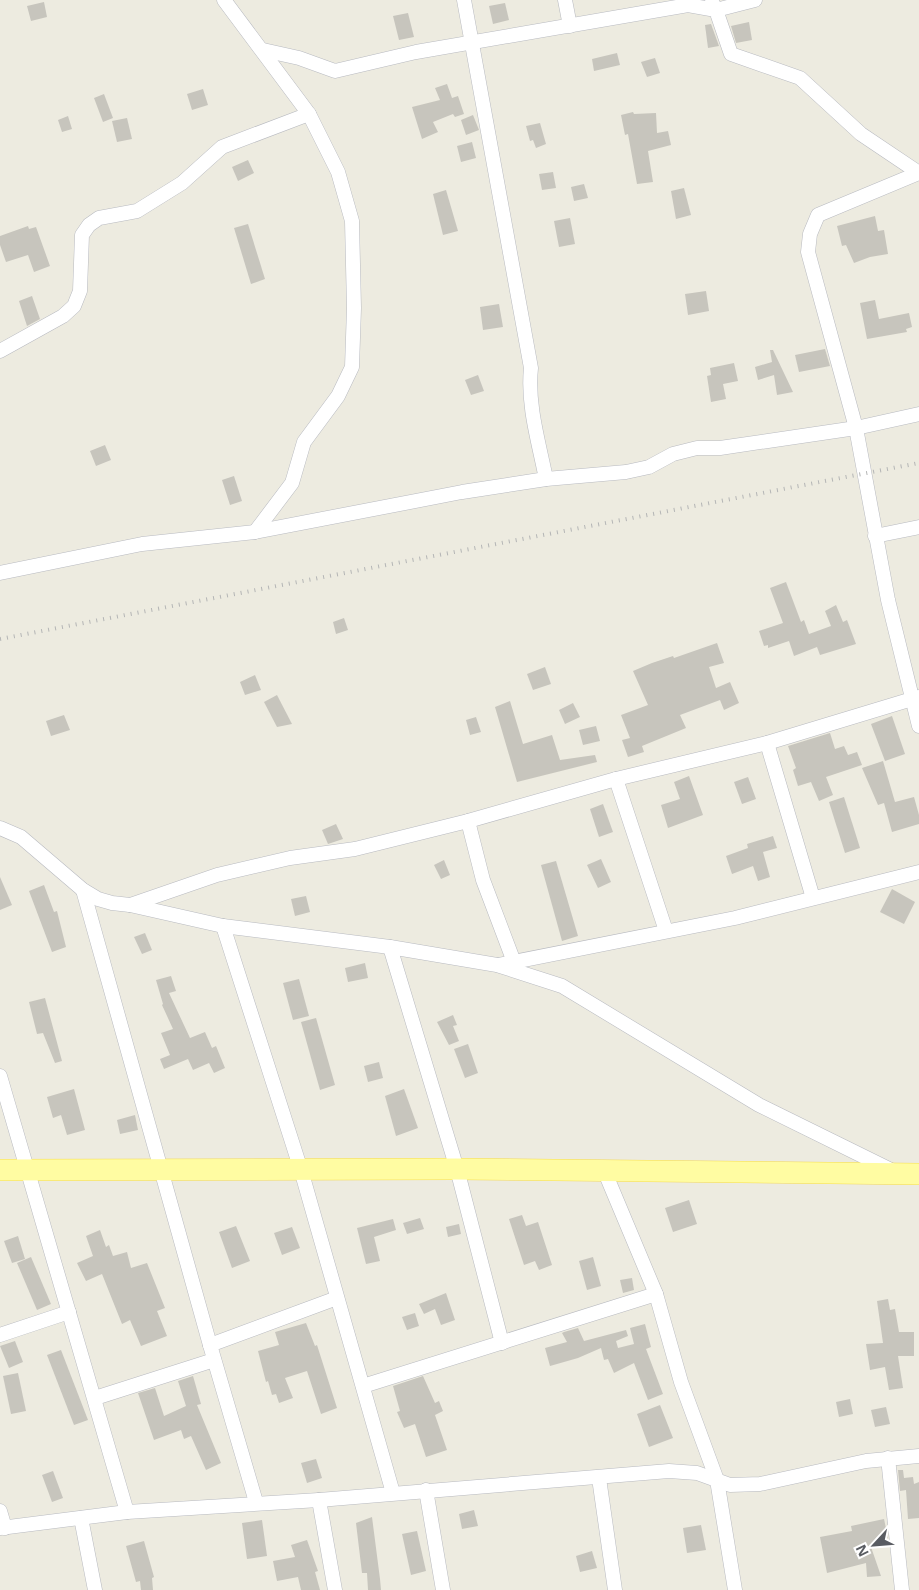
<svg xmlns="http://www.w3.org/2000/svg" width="919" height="1590" font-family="'Noto Sans',sans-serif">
	<rect width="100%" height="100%" fill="#edebe0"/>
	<g fill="#c7c5bd">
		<polygon points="44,2 47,17 31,21 27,6"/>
		<polygon points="505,3 509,20 493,24 489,6"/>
		<polygon points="408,13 414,37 399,40 393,16"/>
		<polygon points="749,22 752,40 736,43 731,26"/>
		<polygon points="711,24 719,46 708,48 705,25"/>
		<polygon points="617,53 620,65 594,71 592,59"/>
		<polygon points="655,58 660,73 647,77 641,62"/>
		<polygon points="447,84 452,98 458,96 464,114 455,117 453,114 433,122 438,132 422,139 412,107 440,100 435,88"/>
		<polygon points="203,89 208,105 192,110 187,94"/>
		<polygon points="104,94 113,118 103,122 94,98"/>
		<polygon points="633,112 634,114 656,113 657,133 668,131 671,145 648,151 653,182 637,184 628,134 625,135 621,115"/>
		<polygon points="473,115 479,130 466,135 461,120"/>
		<polygon points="68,116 72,129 62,132 58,120"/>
		<polygon points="127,118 132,139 117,142 112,121"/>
		<polygon points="540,123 546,144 536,148 533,140 530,141 526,126"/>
		<polygon points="472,142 476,158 461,162 457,146"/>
		<polygon points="248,160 254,173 238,181 232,167"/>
		<polygon points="553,172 556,188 542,190 539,174"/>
		<polygon points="584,184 588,198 574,201 571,187"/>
		<polygon points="684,188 691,215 676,219 671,191"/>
		<polygon points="446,190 458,231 443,235 433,194"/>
		<polygon points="875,216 878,231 884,230 888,254 870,257 854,263 846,245 842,246 837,226"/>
		<polygon points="570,218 575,244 559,247 554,221"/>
		<polygon points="248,224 265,279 251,284 234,228"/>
		<polygon points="28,226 29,229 36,227 50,266 34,272 28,255 6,262 0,245 0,236"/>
		<polygon points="706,291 709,311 688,315 685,294"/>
		<polygon points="32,296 40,319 27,326 19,301"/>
		<polygon points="875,300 879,319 909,313 912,327 906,329 907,332 867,339 860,303"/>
		<polygon points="499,304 503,327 483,330 480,307"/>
		<polygon points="825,349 830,366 799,372 795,355"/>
		<polygon points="770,350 773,350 793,392 777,395 774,375 758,380 755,367 772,362"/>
		<polygon points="734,363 738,381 723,384 726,399 711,402 707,376 711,375 710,368"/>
		<polygon points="478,375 484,391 471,395 465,380"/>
		<polygon points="105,445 111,460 96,466 90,451"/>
		<polygon points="234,476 242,501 230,505 222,480"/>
		<polygon points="786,582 801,622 804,620 809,634 831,626 825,611 836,605 843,622 847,620 856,644 820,655 817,647 794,656 789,641 768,648 768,645 764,646 759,631 783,623 770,588"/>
		<polygon points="344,618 348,630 336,634 333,622"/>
		<polygon points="717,643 724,663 709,667 716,688 730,682 739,703 724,710 720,700 680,715 686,728 642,746 644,752 628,757 622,740 630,738 621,715 648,705 633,671 652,663 673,656 674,658"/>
		<polygon points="545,667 551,684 533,690 527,674"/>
		<polygon points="255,675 261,690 245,695 240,682"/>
		<polygon points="277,695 292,724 277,727 264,702"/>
		<polygon points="510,701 523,744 552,735 560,760 595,755 597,762 517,782 495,707"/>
		<polygon points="573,703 580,717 565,724 559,710"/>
		<polygon points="64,715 70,730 51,736 46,721"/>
		<polygon points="892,716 905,754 885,761 871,724"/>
		<polygon points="476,717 481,732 470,735 466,720"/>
		<polygon points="596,726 600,741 583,745 579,730"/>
		<polygon points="830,733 835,749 844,746 848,755 857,752 862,765 826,777 833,795 819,801 811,782 798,786 793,770 796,768 788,746"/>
		<polygon points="883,761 895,802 914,797 919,815 919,824 892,832 884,803 878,805 862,768"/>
		<polygon points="689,776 703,815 668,828 661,805 680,799 674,782"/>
		<polygon points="748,777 756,799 742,804 734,782"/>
		<polygon points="844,797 860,848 845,853 829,802"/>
		<polygon points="603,804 613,832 599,837 590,809"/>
		<polygon points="336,824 343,839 328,844 322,830"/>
		<polygon points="773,836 777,848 763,852 770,877 758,881 753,866 732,874 726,856 748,848 747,844"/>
		<polygon points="601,859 611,882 598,888 587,865"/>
		<polygon points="444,860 450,875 441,879 434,865"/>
		<polygon points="556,861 578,936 562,941 541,865"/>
		<polygon points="0,877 12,905 0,910"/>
		<polygon points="44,885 54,912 57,911 66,947 52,952 29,891"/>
		<polygon points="892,889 915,902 904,924 880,912"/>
		<polygon points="306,896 310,912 295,916 291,899"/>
		<polygon points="145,933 152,950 142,954 134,937"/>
		<polygon points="365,963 368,978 348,982 345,968"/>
		<polygon points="171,976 176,991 169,993 190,1038 205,1032 212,1048 216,1046 225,1068 214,1073 209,1063 193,1070 188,1059 164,1069 160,1059 170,1055 161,1033 173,1029 162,1005 163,1004 156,980"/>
		<polygon points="299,979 309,1016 293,1020 283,983"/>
		<polygon points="45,998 62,1061 55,1063 43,1033 37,1034 29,1002"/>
		<polygon points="453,1015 457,1025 453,1026 459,1041 449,1045 437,1022"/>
		<polygon points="316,1018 335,1085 320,1090 301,1022"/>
		<polygon points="468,1044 478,1073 465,1078 454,1049"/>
		<polygon points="379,1062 383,1078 368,1082 364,1066"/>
		<polygon points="74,1089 85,1130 67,1135 61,1115 53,1118 47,1097"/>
		<polygon points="404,1089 418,1128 396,1136 385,1096"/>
		<polygon points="135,1115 138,1130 120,1134 117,1120"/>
		<polygon points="689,1200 697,1224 673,1232 665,1208"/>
		<polygon points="522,1215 526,1226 538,1222 552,1265 539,1270 535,1261 524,1265 509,1219"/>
		<polygon points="420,1218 424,1229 407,1234 403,1223"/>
		<polygon points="393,1219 396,1230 374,1237 380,1261 366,1264 357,1228"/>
		<polygon points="459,1224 461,1234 448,1237 446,1227"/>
		<polygon points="236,1226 250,1261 232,1268 219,1232"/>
		<polygon points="292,1227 300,1248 282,1255 274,1233"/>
		<polygon points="100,1230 106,1247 109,1245 113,1256 127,1252 131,1268 147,1263 165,1308 157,1311 167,1336 141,1346 130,1320 122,1324 102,1274 86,1281 77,1263 93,1256 86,1236"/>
		<polygon points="18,1236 25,1259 12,1263 4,1241"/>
		<polygon points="31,1257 51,1304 37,1310 17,1263"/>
		<polygon points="593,1257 601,1286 587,1290 579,1261"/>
		<polygon points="632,1278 634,1290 623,1293 620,1280"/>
		<polygon points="446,1293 455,1320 441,1325 435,1309 424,1314 419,1304"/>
		<polygon points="888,1299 890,1310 895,1309 899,1332 914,1332 914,1356 898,1356 903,1388 889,1390 885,1367 870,1370 866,1344 883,1343 877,1301"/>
		<polygon points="415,1313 419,1326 407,1330 402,1317"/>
		<polygon points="306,1323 315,1346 317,1345 337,1408 321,1414 307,1371 285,1378 293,1398 279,1403 276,1394 272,1395 268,1381 266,1382 258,1351 279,1345 275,1332"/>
		<polygon points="645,1324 651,1347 646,1349 663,1394 648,1400 634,1363 614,1373 608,1359 604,1360 601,1348 578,1358 550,1366 545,1348 567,1342 562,1333 564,1332 578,1328 584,1341 626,1330 628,1336 616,1341 618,1348 634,1344 630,1328"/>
		<polygon points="15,1341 23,1362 9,1368 0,1346"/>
		<polygon points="61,1350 88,1420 74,1425 47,1355"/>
		<polygon points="18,1373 26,1411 11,1414 3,1376"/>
		<polygon points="193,1376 201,1404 197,1405 221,1463 206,1470 191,1436 184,1439 181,1430 154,1440 138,1393 155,1388 164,1416 186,1406 178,1381"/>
		<polygon points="423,1376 435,1403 439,1401 443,1411 435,1415 447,1450 426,1457 415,1424 404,1428 397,1412 400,1411 393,1386"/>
		<polygon points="850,1399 853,1414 839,1417 836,1402"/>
		<polygon points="660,1405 673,1438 649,1447 637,1414"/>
		<polygon points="886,1407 890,1424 875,1427 871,1410"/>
		<polygon points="316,1459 322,1478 307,1483 301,1463"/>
		<polygon points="898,1470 903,1470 904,1478 913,1477 914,1484 919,1482 919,1518 908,1519 906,1490 900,1491"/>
		<polygon points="53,1471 63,1498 52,1502 42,1475"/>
		<polygon points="474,1510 478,1526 462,1529 459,1514"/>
		<polygon points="372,1517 380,1579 381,1590 368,1590 367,1573 362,1573 356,1523"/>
		<polygon points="884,1519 888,1538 878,1541 879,1546 871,1547 881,1576 867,1577 866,1563 827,1573 820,1537 852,1531 851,1526"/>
		<polygon points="262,1520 267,1556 247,1559 242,1523"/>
		<polygon points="701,1525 706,1550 687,1553 683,1528"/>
		<polygon points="417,1531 426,1571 411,1575 402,1534"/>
		<polygon points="307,1540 318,1571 315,1572 320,1590 301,1590 298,1577 277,1581 273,1561 295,1557 291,1545"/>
		<polygon points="144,1541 154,1577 152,1578 153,1590 141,1590 140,1581 136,1582 126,1546"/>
		<polygon points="592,1551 597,1568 580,1572 576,1556"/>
	</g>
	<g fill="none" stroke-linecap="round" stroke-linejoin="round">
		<g stroke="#b8bac0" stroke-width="15">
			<g id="street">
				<polyline points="224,0 309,114 338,172 352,221 354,308 352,367 338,396 304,442 292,483 255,532"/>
				<path d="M464 0 531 368C527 405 539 443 546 479"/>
				<polyline points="565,0 570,26"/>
				<polyline points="712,2 716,10 755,0"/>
				<polyline points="263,50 299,58 335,71 416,52 688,5 716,10 731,54 800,78 861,134 919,173"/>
				<polyline points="919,173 818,215 810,234 808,252 856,428 888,600 919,726"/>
				<polyline points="0,351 63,316 74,306 80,291 82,235 89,225 99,218 137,211 182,183 222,147 309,114"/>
				<polyline points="875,536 919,527"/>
				<polyline points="0,573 142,544 255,532 462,492 546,479 626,472 649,467 673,454 697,448 720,448 856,428 919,414"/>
				<polyline points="767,743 813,898"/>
				<polyline points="616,779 666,931"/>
				<polyline points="468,821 483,880 514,962"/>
				<polyline points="0,828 21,837 83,890 98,899 112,903 130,905 223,926 390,947 497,965 562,986 759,1105 893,1171"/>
				<polyline points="83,890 210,1345 256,1502"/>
				<polyline points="130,905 217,875 290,858 355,849 468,821 616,779 767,743 919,697"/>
				<polyline points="223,926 301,1170 393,1493"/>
				<polyline points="390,947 457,1169 502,1343"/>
				<polyline points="498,965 735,918 919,872"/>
				<polyline points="0,1076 127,1512"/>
				<polyline points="604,1170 656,1294 681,1382 717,1480 735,1590"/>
				<polyline points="0,1335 69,1312"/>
				<polyline points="210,1345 337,1298"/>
				<polyline points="363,1386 656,1294"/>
				<polyline points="95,1398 214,1360"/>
				<polyline points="888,1458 902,1590"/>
				<polyline points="599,1478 615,1590"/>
				<polyline points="426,1490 443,1590"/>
				<polyline points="319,1500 335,1590"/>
				<polyline points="0,1511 5,1528"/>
				<polyline points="81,1518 95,1590"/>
				<polyline points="0,1528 127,1512 319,1500 669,1471 697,1473 730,1485 760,1484 866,1461 919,1456"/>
			</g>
		</g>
		<g stroke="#f6dc4f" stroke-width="22">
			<polyline id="primary" points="0,1170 457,1169 919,1174"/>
		</g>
		<use href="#street" stroke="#fff" stroke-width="14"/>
		<use href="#primary" stroke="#fffca2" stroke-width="21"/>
		<polyline stroke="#b4b5b5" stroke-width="4" stroke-dasharray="1 6" stroke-linecap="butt" points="0,639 919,463"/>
	</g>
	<g transform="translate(874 1545) rotate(244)" stroke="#ffffff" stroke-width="4" paint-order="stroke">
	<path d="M0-4L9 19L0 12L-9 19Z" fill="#595c62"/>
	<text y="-8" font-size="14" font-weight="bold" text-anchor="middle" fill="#595c62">N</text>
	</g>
</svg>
